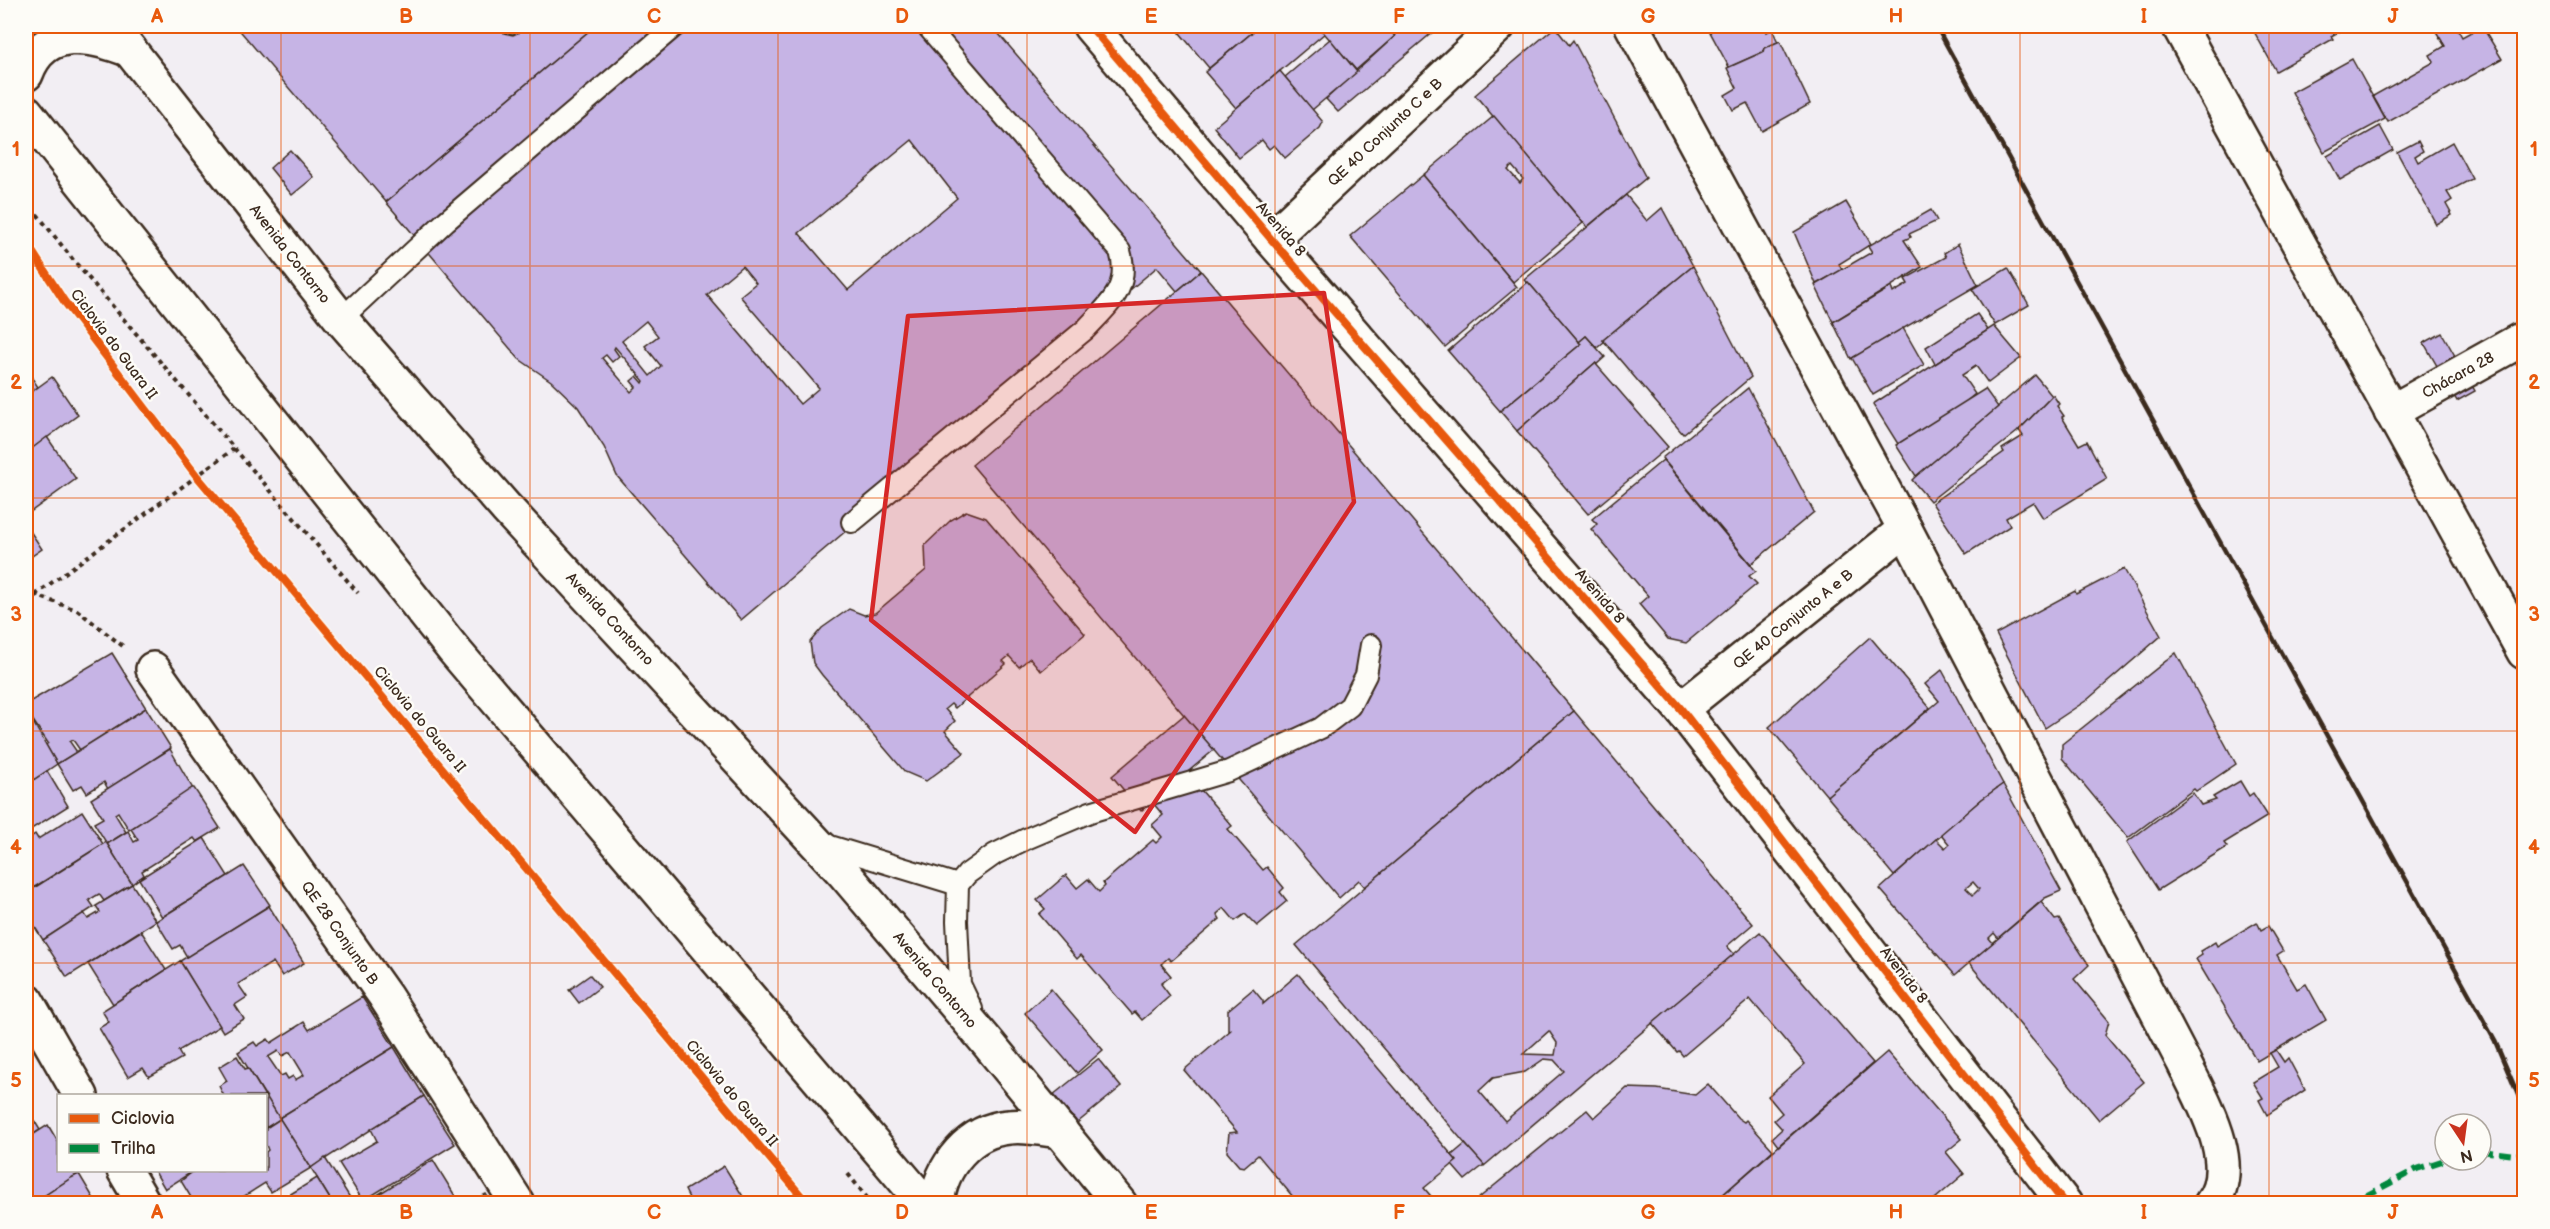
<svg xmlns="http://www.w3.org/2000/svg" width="2550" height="1229" font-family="'Balsamiq Sans',sans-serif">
	<rect width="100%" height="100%" fill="#f2eef3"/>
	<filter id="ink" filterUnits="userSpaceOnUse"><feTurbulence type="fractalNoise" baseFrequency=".0167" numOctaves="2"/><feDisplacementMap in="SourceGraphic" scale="12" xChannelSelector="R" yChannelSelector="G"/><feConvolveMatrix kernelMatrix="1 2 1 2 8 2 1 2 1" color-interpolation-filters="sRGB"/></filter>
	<g filter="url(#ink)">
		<g fill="#c6b4e5" stroke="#3b2a1e" stroke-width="1.5" fill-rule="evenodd">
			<polygon points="236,26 500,26 504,33 513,35 520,32 522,26 595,26 386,202"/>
			<path d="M595 26H992L1201 271 1177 291 1157 267 741 620 617 476 604 447 578 407 551 381 519 359 386 202ZM912 140 957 198 848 290 799 233ZM444 226 450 232 443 238 437 232ZM742 266 756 283 740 296 819 388 800 404 707 295ZM646 321 658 336 645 346 661 366 650 376 622 341ZM615 347 644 381 643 383 637 376 631 381 636 387 631 392 602 358 606 355 612 362 619 356 614 349Z"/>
			<polygon points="1189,26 1260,26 1209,68 1180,33"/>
			<polygon points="1260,26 1318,26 1325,33 1236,108 1205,72"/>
			<polygon points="1318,26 1386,26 1395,36 1356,70"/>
			<polygon points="1386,26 1440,26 1338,112 1326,99 1395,36"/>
			<polygon points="1718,26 1766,26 1767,32 1772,29 1778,42 1764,48 1763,52 1729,67 1709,30"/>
			<polygon points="2251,26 2350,26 2331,36 2333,39 2276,71"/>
			<polygon points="2439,26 2456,26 2462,37 2482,26 2502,59 2388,122 2373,96 2434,62 2430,55 2445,46 2434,28"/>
			<polygon points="1555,27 1569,45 1573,40 1646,178 1587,227 1475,95"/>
			<polygon points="1330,39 1357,72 1312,110 1285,77"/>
			<polygon points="1780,41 1810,104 1762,131 1747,103 1733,110 1725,95 1737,88 1727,68 1763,52 1764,48"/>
			<polygon points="2352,59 2385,119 2324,152 2292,92"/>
			<polygon points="1280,71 1323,122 1320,128 1285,158 1274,145 1269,149 1262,140 1239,158 1214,127"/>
			<path d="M1494 116 1583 223 1513 282 1423 175ZM1512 166 1523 179 1520 183 1508 170Z"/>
			<polygon points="2380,126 2393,150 2340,180 2327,156"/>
			<polygon points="2418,141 2423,151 2415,156 2418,162 2452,142 2472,179 2447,192 2452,200 2446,204 2452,215 2436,224 2397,152"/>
			<polygon points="290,150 314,177 292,195 270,168"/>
			<polygon points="1423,175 1517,287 1445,347 1350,236"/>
			<polygon points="1626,195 1647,221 1662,208 1693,266 1603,340 1605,341 1597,348 1586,336 1579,342 1528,282 1527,283 1524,280"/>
			<polygon points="1846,202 1871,244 1839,264 1842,270 1816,284 1794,232"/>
			<polygon points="1931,210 1937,221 1909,234 1911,237 1904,240 1922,267 1833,322 1815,285 1872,252 1868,246"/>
			<polygon points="1958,244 1978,285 1851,359 1833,322 1891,287 1893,293 1908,284 1905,279 1946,257 1944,253"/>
			<polygon points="1693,266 1751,377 1683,434 1603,340"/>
			<polygon points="2008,268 2029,305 1995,325 1972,289"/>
			<polygon points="1201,271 1574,711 1365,887 1359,880 1339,898 972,465"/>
			<polygon points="1528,282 1581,344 1500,411 1448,351"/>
			<polygon points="1977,314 1988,330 1935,364 1926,347"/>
			<polygon points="1994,326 2021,358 1988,383 1976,366 1962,375 1975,394 1963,404 1898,444 1873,404"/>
			<polygon points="1903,328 1924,365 1873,395 1852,358"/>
			<polygon points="2442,333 2475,391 2457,401 2424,343"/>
			<polygon points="1586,336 1605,357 1597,364 1595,363 1517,431 1500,411 1581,344 1579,342"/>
			<polygon points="26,343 33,354 26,359"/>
			<polygon points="1595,363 1668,447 1588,514 1517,431"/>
			<polygon points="26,369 38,387 26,396"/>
			<polygon points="2035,375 2052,396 2017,432 1930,501 1912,480 1916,476"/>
			<polygon points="52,377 78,415 26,453 26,396"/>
			<polygon points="1748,388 1814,512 1751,564 1662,458"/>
			<polygon points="1985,389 1998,407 1916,476 1896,445"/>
			<polygon points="2053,395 2059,404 2057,406 2064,416 2062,417 2079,445 2087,441 2107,479 2043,518 2033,502 2006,518 2010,526 1966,554 1932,503 2004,452 2002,449 2023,436 2019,430"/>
			<polygon points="47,437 76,479 26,515 26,453"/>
			<polygon points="1663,460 1756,571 1749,576 1757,584 1686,643 1668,639 1639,604 1648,596 1591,529 1597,524 1592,519"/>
			<polygon points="966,511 986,518 1085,634 1041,671 1030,658 1019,667 1009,656 1003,661 1006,664 955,708 951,704 945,709 955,721 945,731 964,753 926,781 905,772 822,675 813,663 810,642 822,628 849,609 864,615 875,613 926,570 925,545 951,520"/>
			<polygon points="26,525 42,549 26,560"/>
			<polygon points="2124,569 2161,636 2087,700 2045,728 1996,634 2075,591 2076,594"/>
			<polygon points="1870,637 1930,708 1827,796 1769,727"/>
			<polygon points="112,653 146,708 80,750 73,740 70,742 77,752 57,764 46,745 48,743 26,710 26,704"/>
			<polygon points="2176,653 2236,764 2196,791 2194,789 2128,838 2062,758 2062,744"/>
			<polygon points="1942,670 2003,784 1982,799 1894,876 1827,796 1939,701 1925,684"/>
			<polygon points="146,708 171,748 108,789 104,782 87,793 82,785 73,790 57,764"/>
			<polygon points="26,710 57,764 26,785"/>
			<path d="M1574 711 1753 924 1727 946 1734 954 1484 1166 1296 945ZM1549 1031 1557 1043 1555 1055 1523 1054ZM1544 1059 1554 1060 1564 1071 1505 1121 1479 1091 1493 1078 1525 1072Z"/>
			<polygon points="1184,715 1214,750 1141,811 1112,776"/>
			<polygon points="170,749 193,789 129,830 118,812 115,814 126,832 107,844 94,823 103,818 91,799"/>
			<polygon points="47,771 68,806 28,831 31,837 26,841 26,785"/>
			<polygon points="2240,781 2249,796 2253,793 2268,816 2224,843 2227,847 2158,890 2127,842 2193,793 2201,805 2216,800 2213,797"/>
			<polygon points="1194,782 1232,826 1228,829 1263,870 1267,867 1284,888 1280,892 1287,901 1257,926 1245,914 1235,921 1224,908 1217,914 1220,919 1171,961 1168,958 1161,964 1171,976 1161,984 1170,996 1142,1020 1135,1012 1132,1014 1081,955 1077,959 1039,914 1045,909 1037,900 1066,875 1077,888 1088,879 1099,892 1105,886 1103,883 1153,840 1156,843 1162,837 1152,825 1163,815 1152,802"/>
			<path d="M2003 784 2061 891 2045 898 1998 938 1994 933 1989 938 1993 943 1955 975 1880 889 1936 839 1945 848 1949 844 1941 834 1982 799ZM1973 882 1979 889 1973 895 1966 888Z"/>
			<polygon points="192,788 194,788 220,828 197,842 194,838 142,871 144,875 132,884 107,844 128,831 134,842 138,840 131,829"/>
			<polygon points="82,811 103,844 33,888 26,876 26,841 35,834 38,839"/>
			<polygon points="204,838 228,876 162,917 139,879"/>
			<polygon points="106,842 132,884 104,901 99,894 89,900 94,907 43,940 26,913 26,893"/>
			<polygon points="244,866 270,905 187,957 180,945 173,949 156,921"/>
			<polygon points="132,884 156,921 67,977 43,940 84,913 88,919 100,912 96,906"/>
			<polygon points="2041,902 2055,920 2059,919 2089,965 2074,979 2109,1021 2105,1035 2144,1082 2099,1120 1969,963"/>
			<polygon points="269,906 304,963 282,976 273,962 238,984 247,997 235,1005 244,1019 223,1032 180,961"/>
			<polygon points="2257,922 2261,930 2268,926 2283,951 2277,955 2297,989 2306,984 2326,1020 2257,1061 2196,959 2202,955 2200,951 2215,942 2217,946"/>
			<polygon points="141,931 166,970 113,1004 88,964"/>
			<polygon points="1760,932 1873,1063 1778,1146 1772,1138 1782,1129 1774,1120 1782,1113 1768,1096 1805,1064 1750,999 1683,1056 1679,1051 1677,1052 1652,1023"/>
			<polygon points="180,961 220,1026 178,1051 182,1058 149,1077 143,1068 128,1077 99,1028 109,1022 102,1011"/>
			<polygon points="1298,974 1457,1161 1424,1188 1436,1202 1434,1204 1299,1204 1258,1155 1244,1167 1239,1166 1227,1152 1229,1133 1237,1132 1184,1070 1232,1029 1228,1031 1228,1010 1253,989 1263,1001 1263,1004"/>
			<polygon points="590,975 600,987 579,1003 569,990"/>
			<polygon points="1051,989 1103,1050 1077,1073 1025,1013"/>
			<path d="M362 997 394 1047 279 1118 238 1052 254 1042 257 1046 268 1039 271 1043 304 1022 309 1030ZM278 1051 282 1056 290 1052 304 1075 295 1080 293 1076 288 1079 285 1074 281 1076 268 1057Z"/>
			<polygon points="394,1047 424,1096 311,1168 279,1118"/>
			<polygon points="2276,1050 2284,1062 2288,1058 2305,1090 2267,1115 2259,1100 2263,1098 2253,1082 2278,1067 2270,1053"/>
			<polygon points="1887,1052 1962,1139 1946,1152 1964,1174 1929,1204 1712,1204"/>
			<polygon points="237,1056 245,1069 248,1068 265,1096 224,1096 219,1086 227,1081 219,1067"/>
			<polygon points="1098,1059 1121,1087 1077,1123 1053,1095"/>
			<polygon points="1708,1084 1738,1118 1744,1122 1746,1120 1773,1150 1712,1204 1529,1204 1525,1199 1520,1204 1484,1204 1479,1198 1587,1110 1594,1118 1627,1088 1657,1089 1695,1095"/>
			<polygon points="266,1096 280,1119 266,1128"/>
			<polygon points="424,1096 455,1144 363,1201 339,1163 377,1141 371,1129"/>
			<polygon points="26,1107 40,1130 26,1139"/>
			<polygon points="280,1119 311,1168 271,1192 265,1183 232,1204 195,1204 181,1181 195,1170 266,1170 266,1152 268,1150 266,1145 266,1128"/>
			<polygon points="48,1125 58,1142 58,1170 76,1170 78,1174 32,1204 26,1204 26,1139"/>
			<polygon points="1465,1144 1484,1165 1465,1180 1452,1165 1457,1161 1452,1155"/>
			<polygon points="325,1158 354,1204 333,1204 311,1168"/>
			<polygon points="433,1160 460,1204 363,1204"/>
			<polygon points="724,1166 744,1198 735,1204 692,1204 685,1190"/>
			<polygon points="154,1170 195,1170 165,1189"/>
			<polygon points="79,1174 97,1204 32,1204 71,1178"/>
			<polygon points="317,1178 333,1204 276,1204 289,1195"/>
			<polygon points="486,1194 492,1204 471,1204 482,1196"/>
		</g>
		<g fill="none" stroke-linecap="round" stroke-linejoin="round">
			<g stroke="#3b2a1e" stroke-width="24">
				<g id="lane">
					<polyline points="341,319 446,221 675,26"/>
					<path d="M852 522 1086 329C1109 304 1131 288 1120 251L927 26"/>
					<polyline points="824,842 830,846 958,885"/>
					<polyline points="972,1009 960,984 957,921 958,885 967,874 995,854 1026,839 1090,812 1229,771 1321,728 1350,706 1366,675 1371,645"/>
				</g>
			</g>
			<g stroke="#3b2a1e" stroke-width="38">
				<g id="street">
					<polyline points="1090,26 1271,239 1681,709 2065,1204"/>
					<polyline points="1271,239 1498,26"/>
					<polyline points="2391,412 2524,338"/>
					<polyline points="153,669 385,996 518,1204"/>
					<polyline points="1681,709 1905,529"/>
					<polyline points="26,1000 81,1096"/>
					<polyline points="124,1170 144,1204"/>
				</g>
			</g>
			<g stroke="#3b2a1e" stroke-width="38">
				<g id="secondary">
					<polyline points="111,26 341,319 506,508 843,872 987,1042 1120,1204"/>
					<path d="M1632 26 1905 529 2183 1061C2201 1099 2242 1164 2211 1204"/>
					<polyline points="2179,26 2524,652"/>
					<path d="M26 74C44 24 92 35 130 50"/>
					<polyline points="26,112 453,649 925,1204"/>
					<path d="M937 1204C940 1166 970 1130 1009 1127 1026 1125 1044 1129 1061 1131"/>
				</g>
			</g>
			<g stroke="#3b2a1e" stroke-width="4" stroke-dasharray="4.5 4.5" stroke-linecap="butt">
				<polyline points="26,200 74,261 358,593"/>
				<polyline points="35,595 235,448"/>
				<polyline points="26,599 35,595 77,610 124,647"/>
				<polyline points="848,1174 872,1204"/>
			</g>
			<use href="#lane" stroke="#fdfcf7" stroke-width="20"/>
			<use href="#street" stroke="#fdfcf7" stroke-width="33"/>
			<use href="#secondary" stroke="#fdfcf7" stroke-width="33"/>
			<polyline stroke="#3b2a1e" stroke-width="4.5" points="1936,26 2495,1041 2524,1109"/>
			<g stroke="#00873e" stroke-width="6" stroke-dasharray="12 6" stroke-linecap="butt">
				<polyline points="2481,1151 2515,1155 2524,1153"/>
				<polyline points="2350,1204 2417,1169 2445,1160"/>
			</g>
			<g stroke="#fdfcf7" stroke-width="11">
				<g id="cycleway">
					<polyline points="1090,26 1271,239 1681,709 2065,1204"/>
					<polyline points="26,242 64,301 196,475 808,1204"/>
				</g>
			</g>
			<use href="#cycleway" stroke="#e8590c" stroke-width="8"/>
		</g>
	</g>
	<path fill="#d62828" fill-opacity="0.2" stroke="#d62828" stroke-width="4.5" stroke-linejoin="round" d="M1324 293 1354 502 1135 832 871 620 908 316Z"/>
	<path fill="none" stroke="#e8590c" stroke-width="1.5" stroke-opacity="0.55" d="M281 26V1204M530 26V1204M778 26V1204M1027 26V1204M1275 26V1204M1523 26V1204M1772 26V1204M2020 26V1204M2269 26V1204M26 266H2524M26 498H2524M26 731H2524M26 963H2524"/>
	<g text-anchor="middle" stroke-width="5" stroke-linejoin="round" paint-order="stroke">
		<g font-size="15" fill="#3b2a1e" stroke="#fdfcf7">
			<text transform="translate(1385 132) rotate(-43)" y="5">QE 40 Conjunto C e B</text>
			<text transform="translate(1281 229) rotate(49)" y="5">Avenida 8</text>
			<text transform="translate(290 254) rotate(52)" y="5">Avenida Contorno</text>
			<text transform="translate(114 344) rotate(53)" y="5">Ciclovia do Guara II</text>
			<text transform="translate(2458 375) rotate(-29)" y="5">Chácara 28</text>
			<text transform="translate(1600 596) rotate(49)" y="5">Avenida 8</text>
			<text transform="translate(610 619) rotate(47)" y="5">Avenida Contorno</text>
			<text transform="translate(1793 619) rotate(-39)" y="5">QE 40 Conjunto A e B</text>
			<text transform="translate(420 719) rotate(50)" y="5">Ciclovia do Guara II</text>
			<text transform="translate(340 933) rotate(55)" y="5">QE 28 Conjunto B</text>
			<text transform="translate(1904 975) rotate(52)" y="5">Avenida 8</text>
			<text transform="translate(935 980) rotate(50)" y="5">Avenida Contorno</text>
			<text transform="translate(732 1093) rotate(50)" y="5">Ciclovia do Guara II</text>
		</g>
	</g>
	<rect width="2550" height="1229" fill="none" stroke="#fdfcf7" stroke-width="66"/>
	<rect x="57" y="1094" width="210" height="78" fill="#fdfcf7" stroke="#afa8a0" stroke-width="1.5"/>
	<rect x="69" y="1114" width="30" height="9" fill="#e8590c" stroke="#afa8a0" stroke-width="1.5"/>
	<text x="111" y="1124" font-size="18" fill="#3b2a1e">Ciclovia</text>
	<rect x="69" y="1144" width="30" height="9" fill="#00873e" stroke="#afa8a0" stroke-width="1.5"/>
	<text x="111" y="1154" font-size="18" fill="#3b2a1e">Trilha</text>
	<g transform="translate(2463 1142) rotate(167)"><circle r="28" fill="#fdfcf7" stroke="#afa8a0" stroke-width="1.5"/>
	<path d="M0-4.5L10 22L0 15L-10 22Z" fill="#c8321e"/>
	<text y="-9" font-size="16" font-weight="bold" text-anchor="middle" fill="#3b2a1e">N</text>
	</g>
	<rect x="33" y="33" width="2484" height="1163" fill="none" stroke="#e8590c" stroke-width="2"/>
	<g font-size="20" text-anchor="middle" font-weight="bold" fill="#e8590c">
		<text x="157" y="23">A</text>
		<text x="406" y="23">B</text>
		<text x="654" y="23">C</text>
		<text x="902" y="23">D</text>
		<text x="1151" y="23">E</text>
		<text x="1399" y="23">F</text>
		<text x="1648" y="23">G</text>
		<text x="1896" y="23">H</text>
		<text x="2144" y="23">I</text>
		<text x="2393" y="23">J</text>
		<text x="16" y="156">1</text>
		<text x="2534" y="156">1</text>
		<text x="16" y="389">2</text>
		<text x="2534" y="389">2</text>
		<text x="16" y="621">3</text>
		<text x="2534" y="621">3</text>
		<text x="16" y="854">4</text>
		<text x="2534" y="854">4</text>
		<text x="16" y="1087">5</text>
		<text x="2534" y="1087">5</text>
		<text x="157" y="1219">A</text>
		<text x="406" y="1219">B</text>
		<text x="654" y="1219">C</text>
		<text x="902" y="1219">D</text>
		<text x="1151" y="1219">E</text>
		<text x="1399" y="1219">F</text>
		<text x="1648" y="1219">G</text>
		<text x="1896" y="1219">H</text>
		<text x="2144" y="1219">I</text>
		<text x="2393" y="1219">J</text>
	</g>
</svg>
